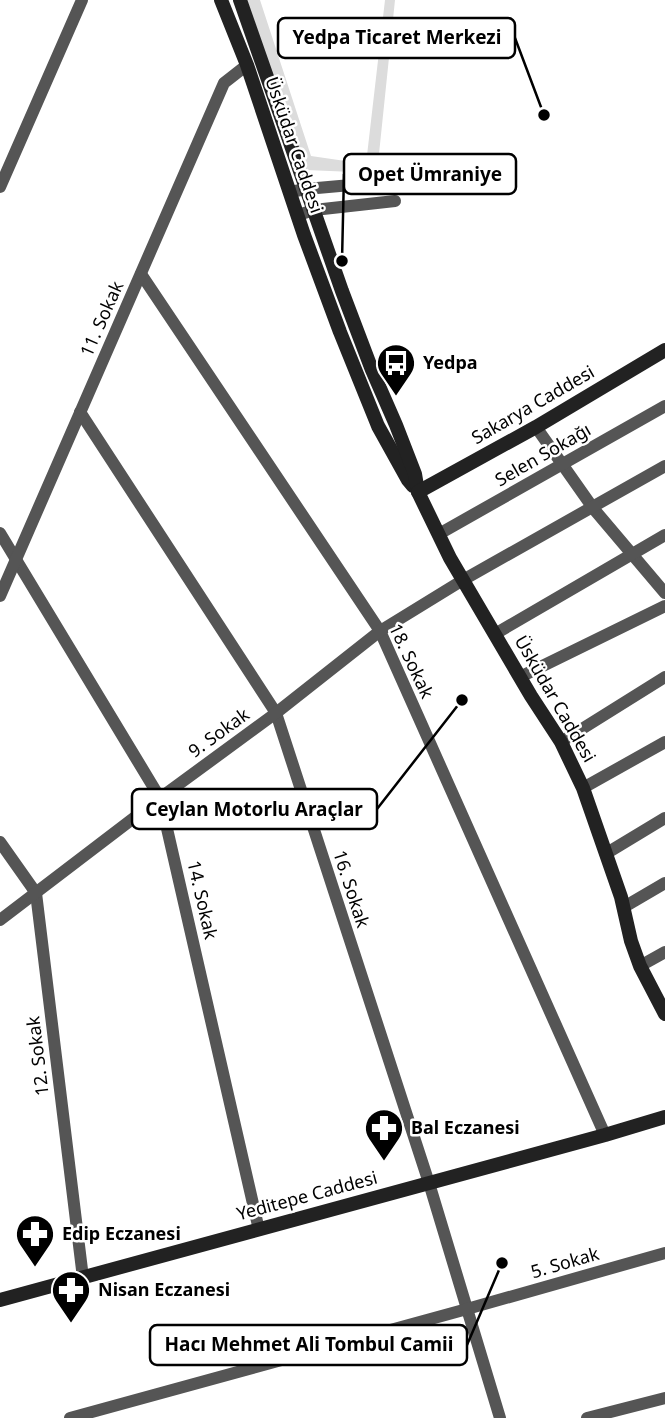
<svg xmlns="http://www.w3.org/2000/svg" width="665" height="1418" font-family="'Noto Sans',sans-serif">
	<rect width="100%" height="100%" fill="#fff"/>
	<polygon fill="#dcdcdc" points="247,0 260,0 311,156 366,164 385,0 395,0 377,173 306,170"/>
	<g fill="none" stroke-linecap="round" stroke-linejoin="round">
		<g stroke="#555" stroke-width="12">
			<polyline points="0,187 82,0"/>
			<polyline points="290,192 306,189 396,181"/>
			<polyline points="298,215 314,210 395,201"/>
			<polyline points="141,274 380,631 605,1135"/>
			<polyline points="80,412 276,713 429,1183 500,1418"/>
			<polyline points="536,427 593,508 665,593"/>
			<polyline points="0,533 160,798 259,1230"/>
			<polyline points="439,534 665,406"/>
			<polyline points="0,596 224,83 247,65"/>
			<polyline points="495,634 665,535"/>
			<polyline points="520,677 665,606"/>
			<polyline points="561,742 665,677"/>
			<polyline points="583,788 665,742"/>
			<polyline points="0,842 36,893 83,1278"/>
			<polyline points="607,853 665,818"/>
			<polyline points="624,907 665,883"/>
			<polyline points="0,920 160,798 276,713 380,631 463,580 665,466"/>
			<polyline points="640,966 665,952"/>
			<polyline points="70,1418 467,1309 665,1253"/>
			<polyline points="587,1418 665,1398"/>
		</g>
		<g stroke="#222" stroke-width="14">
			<polyline points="221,0 247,65 304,235 340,332 378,426 408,480 413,486"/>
			<polyline points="240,0 342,291 372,370 396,425 415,474 418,492 450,558 531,696 561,742 583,788 621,897 631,941 640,966 665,1014"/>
			<polyline points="418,492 536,427 665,350"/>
			<polyline points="0,1300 605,1135 665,1117"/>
		</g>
	</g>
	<defs>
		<g id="bus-pin" transform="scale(2.0125)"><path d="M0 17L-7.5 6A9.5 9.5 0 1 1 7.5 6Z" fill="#000" stroke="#fff"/><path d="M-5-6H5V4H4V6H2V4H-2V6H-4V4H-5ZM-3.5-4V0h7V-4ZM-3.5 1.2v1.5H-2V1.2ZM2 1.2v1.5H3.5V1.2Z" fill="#fff"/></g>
		<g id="pharmacy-pin" transform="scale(2.0125)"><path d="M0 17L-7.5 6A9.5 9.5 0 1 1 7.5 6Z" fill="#000" stroke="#fff"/><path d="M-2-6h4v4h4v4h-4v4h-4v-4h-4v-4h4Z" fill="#fff"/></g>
	</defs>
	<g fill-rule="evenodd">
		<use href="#bus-pin" x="396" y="363"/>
		<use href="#pharmacy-pin" x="384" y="1128"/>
		<use href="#pharmacy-pin" x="35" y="1234"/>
		<use href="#pharmacy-pin" x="71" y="1290"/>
	</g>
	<g text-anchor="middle" stroke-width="5" stroke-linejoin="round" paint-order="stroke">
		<g font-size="18" fill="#000" stroke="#fff">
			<text transform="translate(294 145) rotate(71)" y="6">Üsküdar Caddesi</text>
			<text transform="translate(102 319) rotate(-66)" y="6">11. Sokak</text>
			<text transform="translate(533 405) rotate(-30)" y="6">Sakarya Caddesi</text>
			<text transform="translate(543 455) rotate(-30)" y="6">Selen Sokağı</text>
			<text transform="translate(411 661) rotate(65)" y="6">18. Sokak</text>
			<text transform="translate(555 699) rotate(60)" y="6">Üsküdar Caddesi</text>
			<text transform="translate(219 733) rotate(-36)" y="6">9. Sokak</text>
			<text transform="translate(351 889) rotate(72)" y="6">16. Sokak</text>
			<text transform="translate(202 900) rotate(77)" y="6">14. Sokak</text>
			<text transform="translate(38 1056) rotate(-97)" y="6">12. Sokak</text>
			<text transform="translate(307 1196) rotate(-15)" y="6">Yeditepe Caddesi</text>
			<text transform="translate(565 1263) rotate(-16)" y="6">5. Sokak</text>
		</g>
		<g font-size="18" font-weight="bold" fill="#000" stroke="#fff" text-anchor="start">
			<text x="423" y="369">Yedpa</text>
			<text x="411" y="1134">Bal Eczanesi</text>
			<text x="62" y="1240">Edip Eczanesi</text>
			<text x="98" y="1296">Nisan Eczanesi</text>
		</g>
	</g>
	<path fill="none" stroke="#000" stroke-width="2.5" d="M544 115L515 38M342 261L344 174M462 700L377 809M502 1263L467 1345"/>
	<g fill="#000" stroke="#fff" stroke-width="2.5">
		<circle cx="544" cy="115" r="7"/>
		<circle cx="342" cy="261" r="7"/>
		<circle cx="462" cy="700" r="7"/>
		<circle cx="502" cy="1263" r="7"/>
	</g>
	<g fill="#fff" stroke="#000" stroke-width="2.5">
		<rect x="278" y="18" width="237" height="40" rx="7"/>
		<rect x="344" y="154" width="172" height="40" rx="7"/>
		<rect x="132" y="789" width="245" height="40" rx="7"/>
		<rect x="150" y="1325" width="317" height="40" rx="7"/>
	</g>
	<g font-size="19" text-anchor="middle" font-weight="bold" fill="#000">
		<text x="397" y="44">Yedpa Ticaret Merkezi</text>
		<text x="430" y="181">Opet Ümraniye</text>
		<text x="254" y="816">Ceylan Motorlu Araçlar</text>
		<text x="309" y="1351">Hacı Mehmet Ali Tombul Camii</text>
	</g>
</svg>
